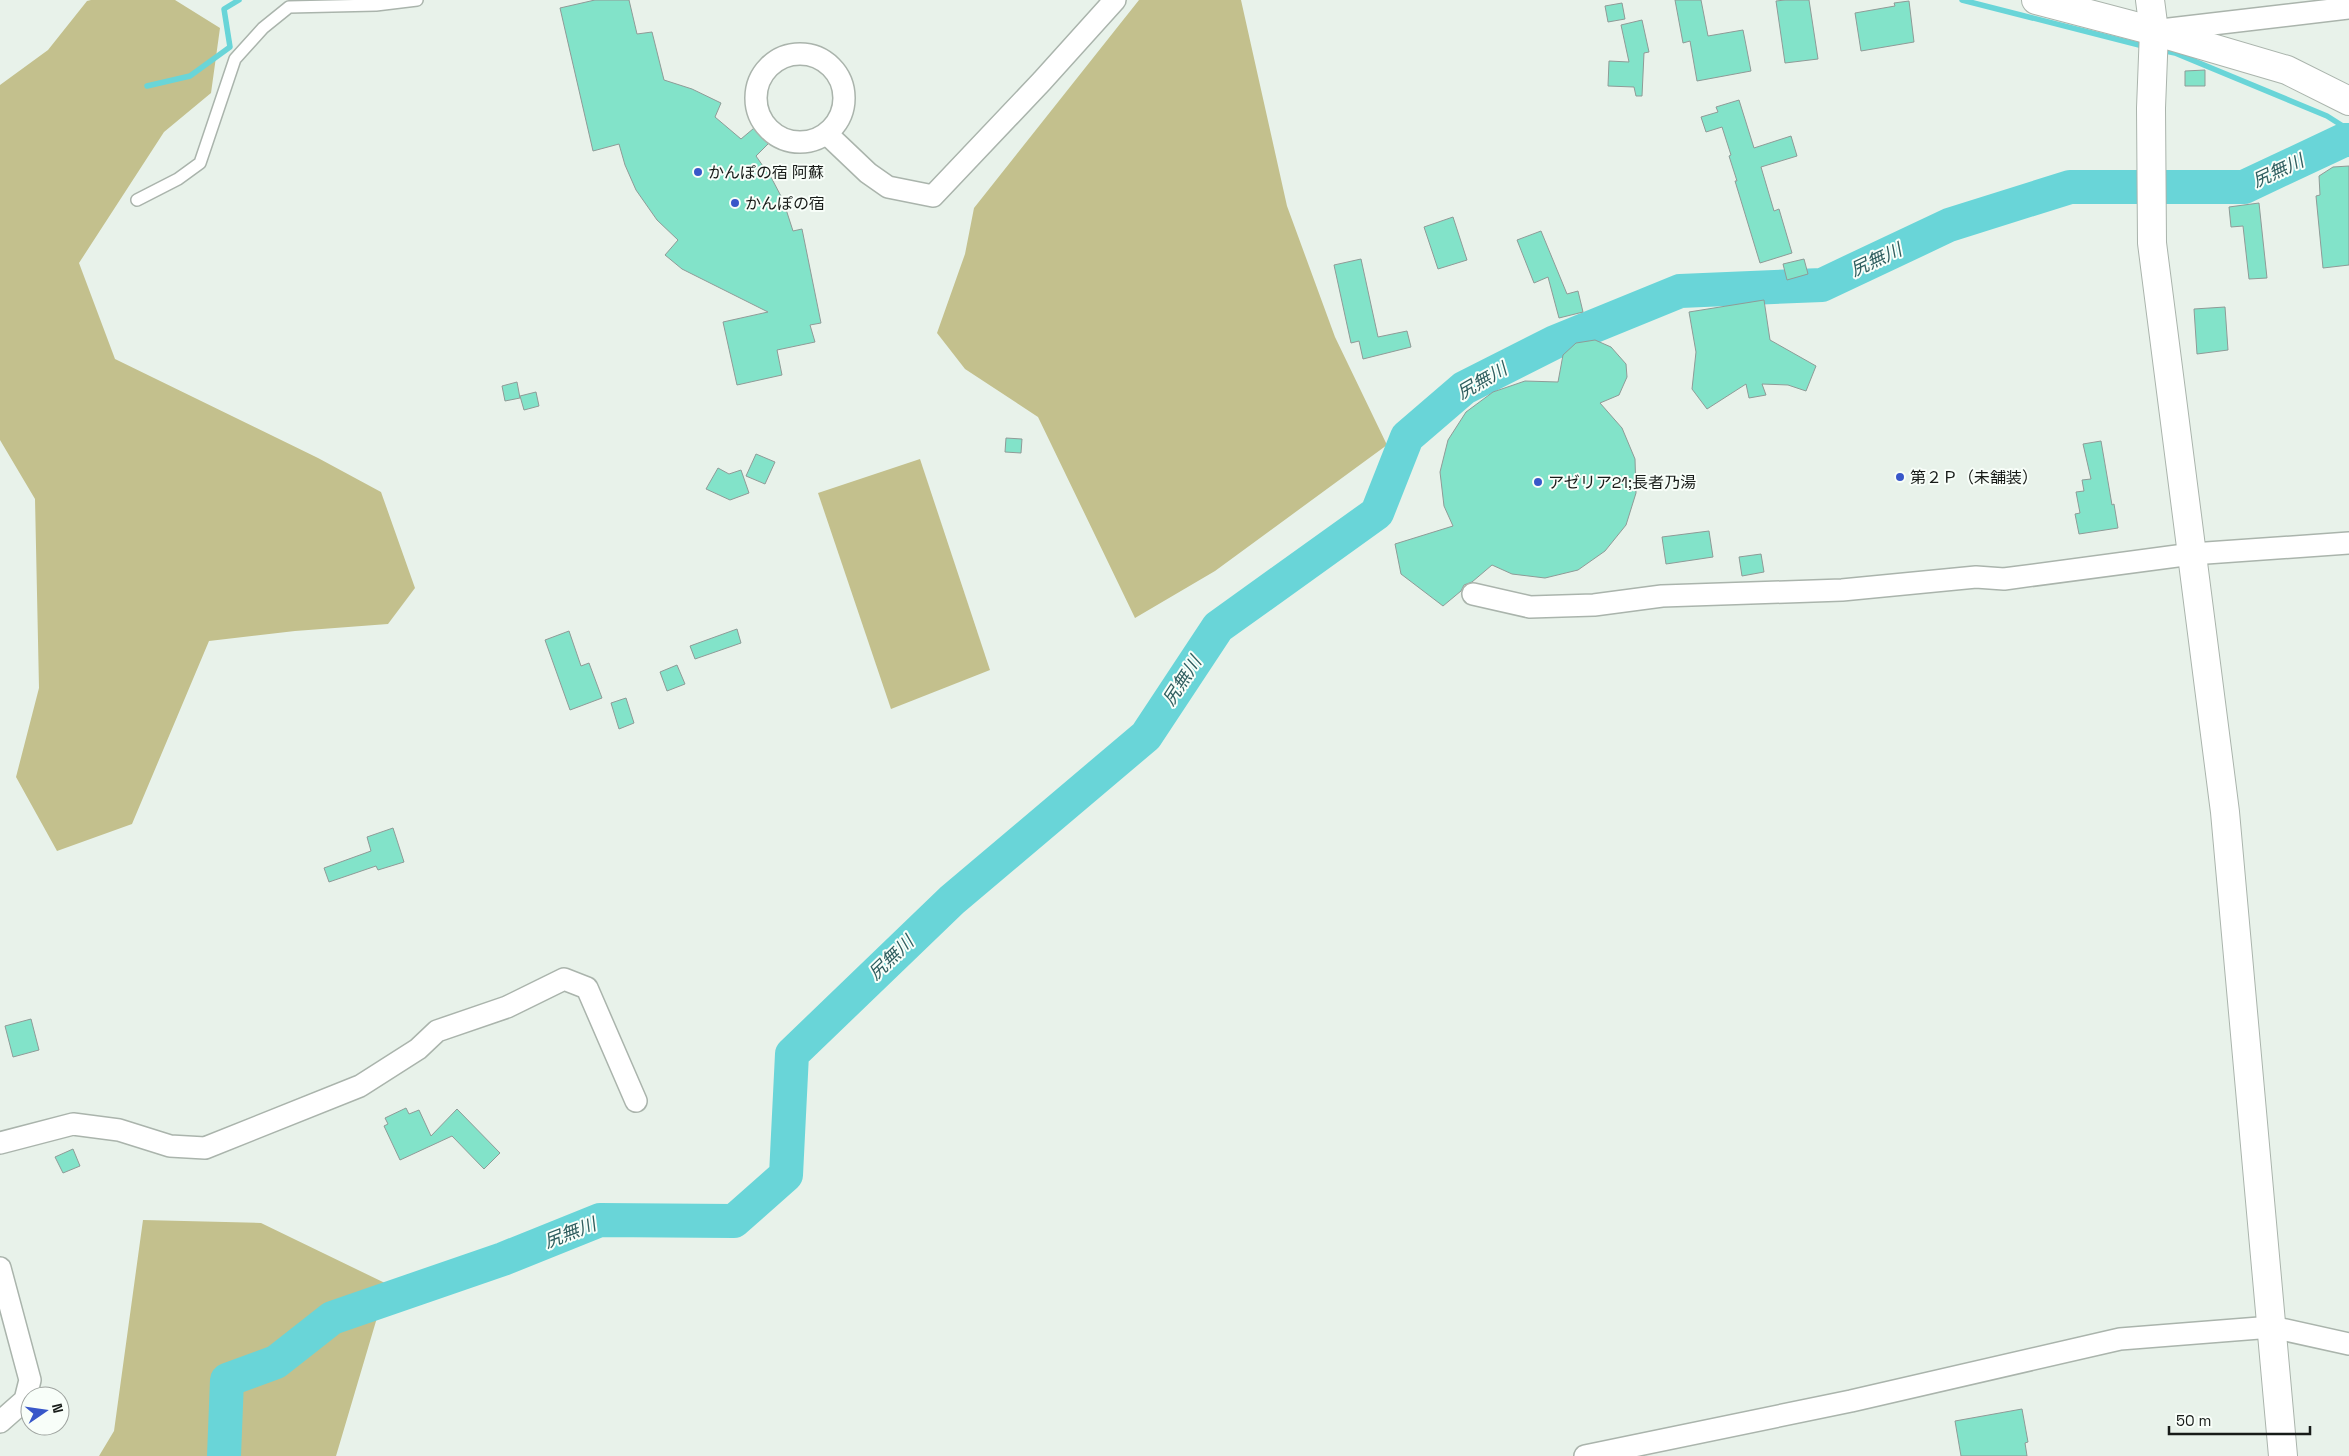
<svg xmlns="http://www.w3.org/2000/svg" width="2349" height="1456" font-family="'Space Grotesk','Noto Sans JP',sans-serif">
	<rect width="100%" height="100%" fill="#e8f2ea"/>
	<g fill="#c3c08d">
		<polygon points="91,0 175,0 220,28 211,93 164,132 79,263 115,359 318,458 381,492 415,588 388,624 295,631 209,641 132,824 57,851 16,777 39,688 35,499 0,440 0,85 48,50 87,1"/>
		<polygon points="1139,0 1241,0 1287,206 1335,337 1387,445 1215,571 1135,618 1038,417 965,369 937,333 965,254 974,208"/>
		<polygon points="920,459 990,670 891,709 818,493"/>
		<polygon points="143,1220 261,1223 387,1284 336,1456 99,1456 114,1431"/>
	</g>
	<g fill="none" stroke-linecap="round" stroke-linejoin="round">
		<g stroke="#69d5d8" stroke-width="5.5">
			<polyline points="1962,0 2147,47"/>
			<polyline points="2161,50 2175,53 2327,116 2349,130"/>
			<polyline points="147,86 190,76 230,47 224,9 239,0"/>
		</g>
		<polyline stroke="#69d5d8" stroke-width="34" points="224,1456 227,1380 276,1362 332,1318 503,1259 600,1220 734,1221 786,1175 792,1054 952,900 1146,736 1218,627 1377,513 1407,437 1464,388 1555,342 1680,291 1822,285 1949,225 2070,187 2244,187 2344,140 2349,140"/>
	</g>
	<g fill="#82e3c9" stroke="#8f9b97">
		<polygon points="595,0 629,0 637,34 652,32 664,80 692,89 721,103 715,117 741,139 760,123 774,138 756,156 772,179 783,200 793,231 802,229 821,323 810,325 815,342 777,350 782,375 737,385 723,322 768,312 682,269 665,255 678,240 657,220 636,190 625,165 619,144 593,151 560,8"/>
		<polygon points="1675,0 1701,0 1708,36 1743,30 1751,71 1697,81 1690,41 1683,43"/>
		<polygon points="1785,0 1809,0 1818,59 1785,63 1776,1"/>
		<polygon points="1909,1 1914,42 1861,51 1855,13 1895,6 1894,3"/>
		<polygon points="1622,3 1625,19 1608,22 1605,6"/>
		<polygon points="1642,20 1649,52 1644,53 1642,96 1636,96 1634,87 1608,86 1609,61 1629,62 1621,25"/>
		<polygon points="2205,70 2205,86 2185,86 2185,71"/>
		<polygon points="1739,100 1754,148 1791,136 1797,156 1761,167 1774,211 1779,209 1792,253 1760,263 1735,181 1737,181 1729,156 1731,155 1722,127 1706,132 1701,117 1718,112 1716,107"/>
		<polygon points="2349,166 2349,265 2323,268 2316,196 2320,195 2319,176 2333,167"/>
		<polygon points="2259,203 2267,278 2249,279 2243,226 2231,227 2229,207"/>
		<polygon points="1453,217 1467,260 1438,269 1424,227"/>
		<polygon points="1541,231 1567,294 1578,291 1583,312 1559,318 1548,277 1534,283 1517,240"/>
		<polygon points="1361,259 1378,337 1407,331 1411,347 1363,359 1359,341 1351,343 1334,265"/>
		<polygon points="1804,259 1808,274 1787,280 1783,264"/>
		<polygon points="1764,300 1770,340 1816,366 1806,391 1788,385 1762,384 1766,395 1749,398 1746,384 1707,409 1692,389 1696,352 1689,312"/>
		<polygon points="2225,307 2228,350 2197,354 2194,309"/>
		<polygon points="1595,340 1611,347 1626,364 1627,377 1619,395 1600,403 1622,428 1635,459 1636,493 1626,525 1605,551 1578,570 1545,578 1512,574 1492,565 1472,582 1464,585 1461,591 1443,606 1401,574 1395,544 1453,526 1444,506 1440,472 1448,440 1466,412 1493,392 1525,381 1558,382 1563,355 1576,343"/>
		<polygon points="517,382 520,398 505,401 502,386"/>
		<polygon points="536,392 539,406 524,410 520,396"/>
		<polygon points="1006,438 1022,439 1021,453 1005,452"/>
		<polygon points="2101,441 2112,505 2114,504 2118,528 2079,534 2075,514 2080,513 2076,492 2084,491 2082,480 2091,479 2083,444"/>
		<polygon points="756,454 775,462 765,484 746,476"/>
		<polygon points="718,468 729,474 741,470 749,493 730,500 706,489"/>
		<polygon points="1709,531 1713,557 1666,564 1662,537"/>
		<polygon points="1761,554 1764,572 1742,576 1739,557"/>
		<polygon points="737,629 741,643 695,659 690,646"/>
		<polygon points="569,631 581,666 589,663 602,698 570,710 545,640"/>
		<polygon points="677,665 685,684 667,691 660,672"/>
		<polygon points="626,698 634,723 619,729 611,703"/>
		<polygon points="393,828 404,862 378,870 376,866 329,882 324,868 371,851 367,837"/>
		<polygon points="31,1019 39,1050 13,1057 5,1026"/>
		<polygon points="406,1108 409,1114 419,1110 431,1136 457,1109 500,1153 484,1169 452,1136 400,1160 384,1126 388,1124 385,1118"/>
		<polygon points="73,1149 80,1166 63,1173 55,1157"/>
		<polygon points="2022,1409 2028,1442 2025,1443 2027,1456 1961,1456 1955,1421"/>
	</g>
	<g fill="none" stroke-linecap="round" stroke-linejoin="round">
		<g stroke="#aab4ac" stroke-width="14">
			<polyline id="service" points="137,200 178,179 200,163 235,59 263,28 289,7 376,5 417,0"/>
		</g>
		<g stroke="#aab4ac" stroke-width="24">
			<g id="minor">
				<polyline points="2161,30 2349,8"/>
				<circle cx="800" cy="98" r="44"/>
				<polyline points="827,134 868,173 888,187 933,196 1042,81 1115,0"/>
				<polyline points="1473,594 1530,607 1594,605 1662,596 1842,590 1976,577 2004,579 2192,554 2349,543"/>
				<polyline points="0,1143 73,1124 119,1130 170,1146 205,1148 360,1086 418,1049 437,1031 507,1007 564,979 587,988 636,1101"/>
				<polyline points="0,1268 30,1380 25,1400 0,1422"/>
				<polyline points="1585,1456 1851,1401 2120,1339 2272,1327 2349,1344"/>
			</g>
		</g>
		<g stroke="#aab4ac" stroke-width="30">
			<g id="tertiary">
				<polyline points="2036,0 2154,31 2287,70 2349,101"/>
				<polyline points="2150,0 2154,31 2151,108 2152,243 2225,812 2283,1456"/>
			</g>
		</g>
		<use href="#service" stroke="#fff" stroke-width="11"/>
		<use href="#minor" stroke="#fff" stroke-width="21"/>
		<use href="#tertiary" stroke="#fff" stroke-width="28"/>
	</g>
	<g fill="#3857c9" stroke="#f8fef9" stroke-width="2">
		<circle cx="698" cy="172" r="5"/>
		<circle cx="735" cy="203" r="5"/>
		<circle cx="1900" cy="477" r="5"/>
		<circle cx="1538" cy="482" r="5"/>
	</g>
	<g text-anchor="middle" stroke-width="4" stroke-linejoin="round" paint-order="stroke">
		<g font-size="16" fill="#171b18" stroke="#f8fef9" text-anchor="start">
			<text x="708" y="178">かんぽの宿 阿蘇</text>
			<text x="745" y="209">かんぽの宿</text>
			<text x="1910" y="483">第２Ｐ（未舗装）</text>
			<text x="1548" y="488">アゼリア21;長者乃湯</text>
		</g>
		<g font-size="18" font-style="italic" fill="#2f5e5f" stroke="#f8fef9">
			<text transform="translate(2278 171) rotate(-25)" y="6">尻無川</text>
			<text transform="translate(1876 260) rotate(-25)" y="6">尻無川</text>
			<text transform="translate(1482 381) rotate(-30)" y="6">尻無川</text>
			<text transform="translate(1182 681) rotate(-57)" y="6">尻無川</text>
			<text transform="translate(891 958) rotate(-44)" y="6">尻無川</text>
			<text transform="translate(570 1233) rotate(-21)" y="6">尻無川</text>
		</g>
	</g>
	<g transform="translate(45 1411) rotate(77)"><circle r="24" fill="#f8fef9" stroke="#9ea39f"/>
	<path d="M0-4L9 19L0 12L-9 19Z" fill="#3857c9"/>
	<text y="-8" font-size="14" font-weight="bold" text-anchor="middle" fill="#171b18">N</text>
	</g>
	<path d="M2169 1426v8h141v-8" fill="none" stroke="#171b18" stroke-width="2.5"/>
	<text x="2176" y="1426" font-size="15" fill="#171b18" stroke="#f8fef9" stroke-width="4" paint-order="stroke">50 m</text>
</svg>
